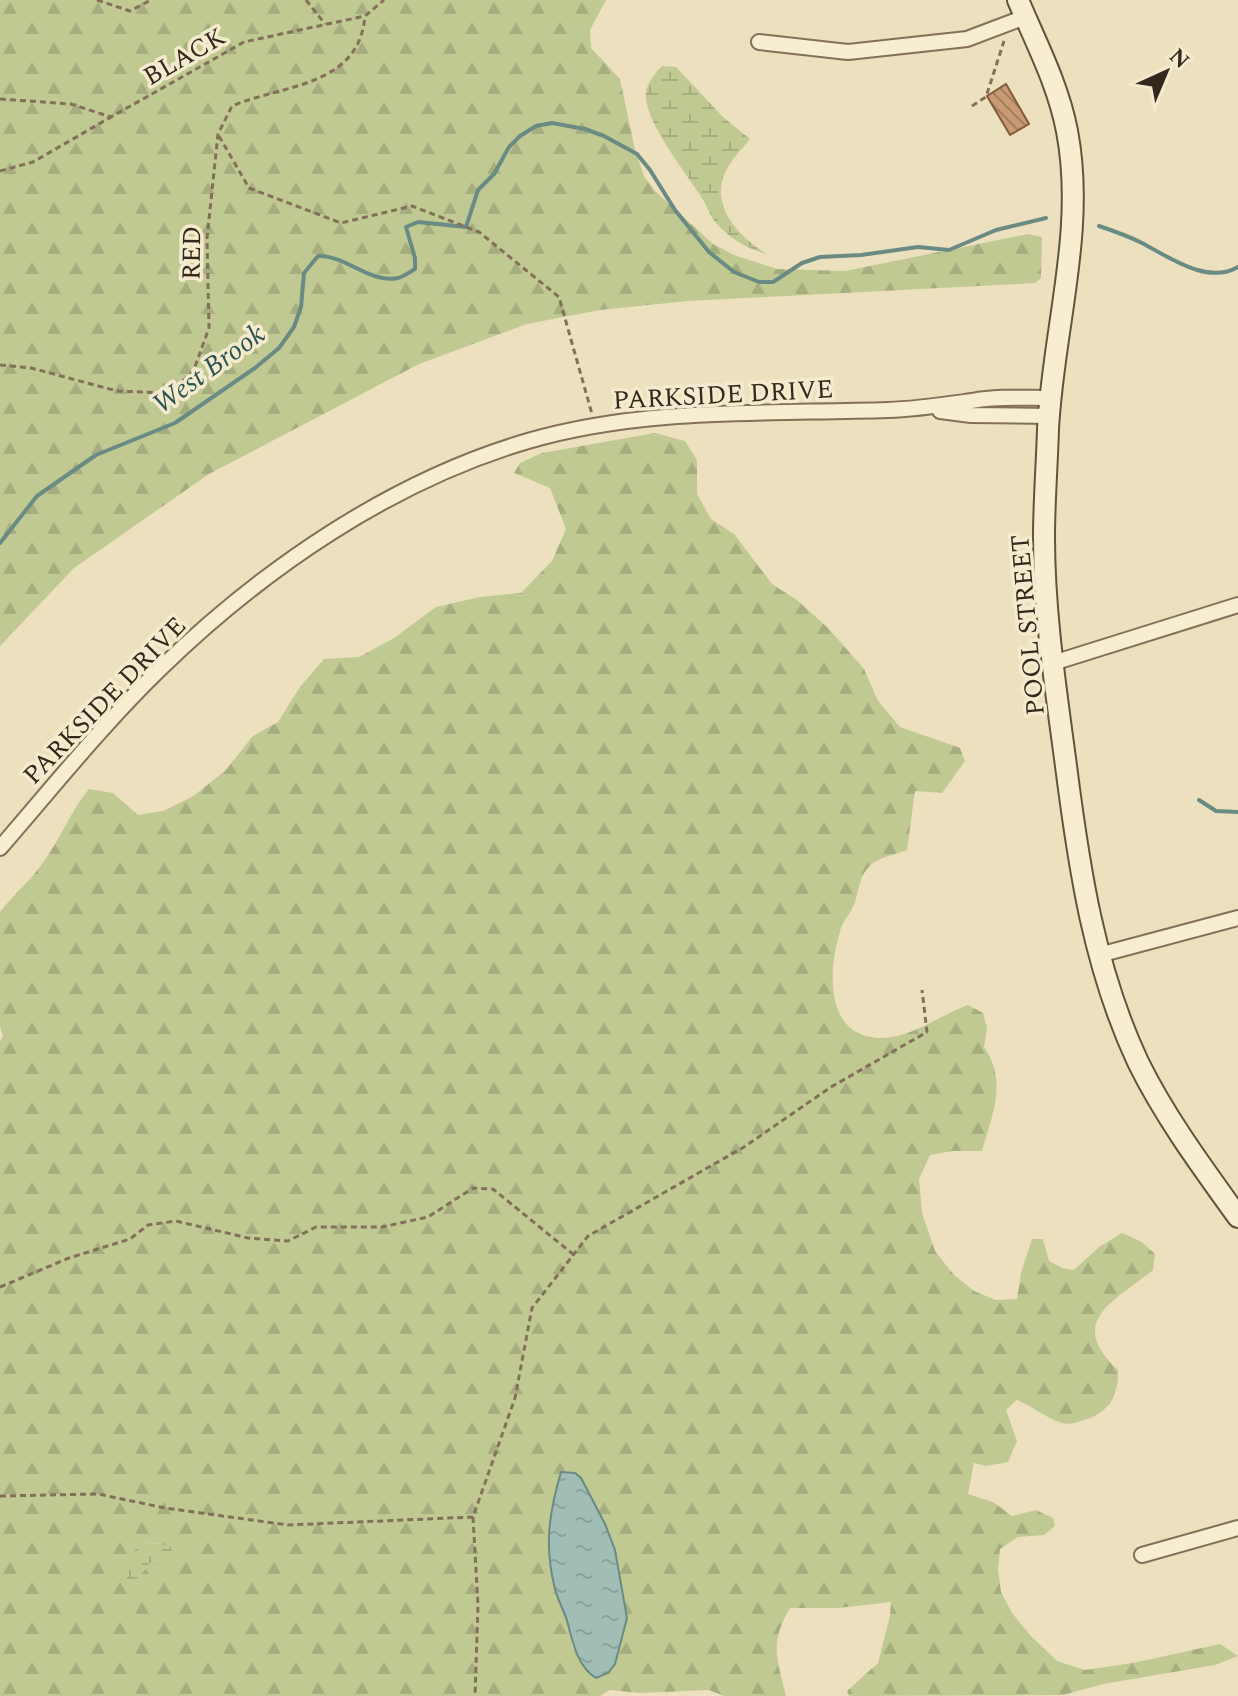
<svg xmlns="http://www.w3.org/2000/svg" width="1238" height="1696" font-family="Spectral,serif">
	<defs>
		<pattern id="forest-firs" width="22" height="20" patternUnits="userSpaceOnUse" patternTransform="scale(2)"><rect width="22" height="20" fill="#c1c993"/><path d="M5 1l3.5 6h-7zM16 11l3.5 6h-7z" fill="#a6ad7e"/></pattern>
		<pattern id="wetland-marsh" width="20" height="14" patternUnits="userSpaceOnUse" patternTransform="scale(2)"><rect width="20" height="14" fill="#c1c993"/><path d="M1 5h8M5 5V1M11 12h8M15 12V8" fill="none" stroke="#a6ad7e"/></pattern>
		<pattern id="water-ripples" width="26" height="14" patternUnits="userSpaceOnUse" patternTransform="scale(2)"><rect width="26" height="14" fill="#a1beb6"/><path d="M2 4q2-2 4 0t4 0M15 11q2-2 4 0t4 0" fill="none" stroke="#8ba39c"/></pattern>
		<pattern id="building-back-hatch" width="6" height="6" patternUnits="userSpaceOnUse" patternTransform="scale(2)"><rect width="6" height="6" fill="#c99b75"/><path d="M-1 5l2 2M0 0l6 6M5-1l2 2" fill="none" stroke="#a47e5f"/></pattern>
	</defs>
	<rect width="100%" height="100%" fill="#ece0be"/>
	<g fill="url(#forest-firs)" fill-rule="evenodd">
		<polygon points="0,0 606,0 590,30 591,48 620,79 635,150 644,176 654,190 713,244 734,255 777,269 845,271 1028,234 1042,237 1041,278 1035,283 688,301 600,310 527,324 419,364 209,474 74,568 0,646"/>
		<path d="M655 433 685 441 697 460V494L711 519 734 534 772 584 797 600 828 628 864 669 878 701 900 727 960 748 965 761 942 793 915 791 907 850C897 854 881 857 873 863 857 876 860 892 853 907 850 914 844 920 841 928 828 968 823 1039 883 1038 913 1037 940 1015 968 1005L983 1013 987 1028 984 1047C1008 1081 992 1115 982 1151H953L930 1155 919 1179 922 1213 935 1251 954 1275 974 1291 996 1300 1017 1299 1021 1273 1032 1239H1043L1049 1261 1062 1268 1074 1270 1099 1247 1122 1233 1142 1242 1155 1254 1153 1270C1115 1301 1065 1321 1118 1370 1119 1397 1108 1414 1081 1421 1074 1423 1069 1425 1062 1423 1045 1418 1034 1407 1017 1400L1006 1410 1017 1441 1008 1462 986 1466 974 1463 968 1494 993 1502 1012 1516 1036 1510 1053 1518 1055 1526 1044 1535 1018 1537 1000 1549 998 1570 1001 1592 1012 1613 1030 1635 1057 1661 1085 1670 1133 1663 1220 1644 1238 1656 1215 1665 1103 1684 1063 1695 849 1696 847 1691 878 1663 890 1616 891 1602 839 1608H790C769 1644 777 1658 786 1696H724L709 1690 640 1693 610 1690 600 1696H0V1041L3 1036 0 1026V912C13 895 30 881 42 864 60 840 70 812 89 789L113 793 138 815 163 811 192 797 225 771 253 736 278 722 300 687 324 659 359 657 394 638 436 607 480 597 521 593 552 561 566 529 550 488 514 473 520 463 542 453ZM143 1542 160 1544 150 1563 136 1580 129 1566ZM615 1550 627 1618 573 1649 567 1620 555 1590Z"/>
	</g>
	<g fill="url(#wetland-marsh)">
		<path d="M662 66 676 67 723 117 750 139C741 150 729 162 724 175 711 209 741 238 767 254 747 249 729 238 715 222 709 214 706 203 700 195 685 171 643 120 646 92 648 82 655 73 662 66Z"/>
		<path d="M143 1542 167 1545 172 1548V1558L162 1564 150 1563 136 1580 127 1581C126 1568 131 1549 143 1542Z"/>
	</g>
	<path fill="url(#water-ripples)" stroke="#698b83" stroke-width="2" d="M561 1472 575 1473 581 1478 605 1524 615 1550 627 1618 615 1664 608 1673 596 1678C578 1667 573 1644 568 1624 565 1612 558 1601 555 1589 544 1546 549 1513 561 1472Z"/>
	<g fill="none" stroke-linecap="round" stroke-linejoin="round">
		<g stroke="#698b83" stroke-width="4">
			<path d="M1099 226C1114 231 1128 236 1142 243 1169 257 1207 285 1238 267"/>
			<path d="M0 543 37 496 96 455 175 423 255 368 279 348 294 327 301 307 304 273 318 256C346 255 370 284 398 278 403 277 410 272 415 269V258L406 227 418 222 466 227 478 190 494 174 509 147 520 136 536 126 552 123 585 129 604 136 637 154 650 170 675 210 709 252 734 272 759 282H773L802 263 820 257 861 255 918 247 949 250 996 230 1046 218"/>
			<polyline points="1199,800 1216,811 1238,812"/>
		</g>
	</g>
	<polygon fill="url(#building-back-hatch)" stroke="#825b3e" stroke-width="2" points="1006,84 1029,124 1010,135 987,96"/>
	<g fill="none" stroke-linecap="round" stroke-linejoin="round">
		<g stroke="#837058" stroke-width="18">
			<g id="minor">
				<polyline points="759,42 848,52 967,39 1025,17"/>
				<polyline points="940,411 971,415 1049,416"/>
				<polyline points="1053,663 1238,605"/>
				<path d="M0 848C53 787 103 724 161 668 263 569 391 481 528 441 644 407 768 414 888 410 917 409 943 405 972 401 997 396 1025 398 1050 398"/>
				<polyline points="1099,955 1238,918"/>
				<polyline points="1142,1555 1238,1528"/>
			</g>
		</g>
		<g stroke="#65523b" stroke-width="24">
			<path id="secondary" d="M1018 0C1036 43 1058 84 1067 131 1086 230 1053 330 1048 429 1047 465 1044 501 1044 537 1044 614 1056 690 1066 766 1079 868 1094 968 1138 1062 1165 1117 1202 1167 1238 1217"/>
		</g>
		<g stroke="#837058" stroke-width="3" stroke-dasharray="6 4" stroke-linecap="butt">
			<polyline points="97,0 130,11 151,0"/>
			<polyline points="306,0 325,24"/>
			<polyline points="0,99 71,104 111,117 244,42 365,16 384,0"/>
			<polyline points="972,106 986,97 1004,41"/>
			<polyline points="219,136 249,188 341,223 412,206 479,232 559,297 592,414"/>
			<polyline points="0,171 33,162 111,117"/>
			<path d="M0 365 31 368 117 391 169 393 193 372 209 328 207 238 218 134 232 106C284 84 359 87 365 16"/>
			<polyline points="0,1287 69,1258 130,1239 148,1225 176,1221 248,1238 288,1241 316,1227 382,1227 428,1217 473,1188 493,1189 574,1255"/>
			<polyline points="0,1496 98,1494 165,1508 288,1525 473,1517 515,1398 532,1308 588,1236 744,1147 831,1087 927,1032 922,990"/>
			<polyline points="473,1517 478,1605 475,1696"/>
		</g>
		<use href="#minor" stroke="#f7edd1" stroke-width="14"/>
		<use href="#secondary" stroke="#f7edd1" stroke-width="20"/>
	</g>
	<g text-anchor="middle" stroke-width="7" stroke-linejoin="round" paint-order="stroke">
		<g font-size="26" fill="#33281c" stroke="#f4eacd">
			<text transform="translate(184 56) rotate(-30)" y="9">BLACK</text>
			<text transform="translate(191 253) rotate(-89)" y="9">RED</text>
			<text transform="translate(723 394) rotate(-3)" y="9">PARKSIDE DRIVE</text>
			<text transform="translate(1027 625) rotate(-95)" y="9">POOL STREET</text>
			<text transform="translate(104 700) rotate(-46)" y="9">PARKSIDE DRIVE</text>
		</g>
		<g font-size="28" font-style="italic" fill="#2b5352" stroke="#f4eacd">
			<text transform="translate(208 368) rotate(-36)" y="10">West Brook</text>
		</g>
	</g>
	<g transform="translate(1166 72) rotate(44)" stroke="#f4eacd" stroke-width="6" paint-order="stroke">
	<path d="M0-6L14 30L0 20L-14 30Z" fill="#33281c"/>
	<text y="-12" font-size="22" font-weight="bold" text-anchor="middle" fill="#33281c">N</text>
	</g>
</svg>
